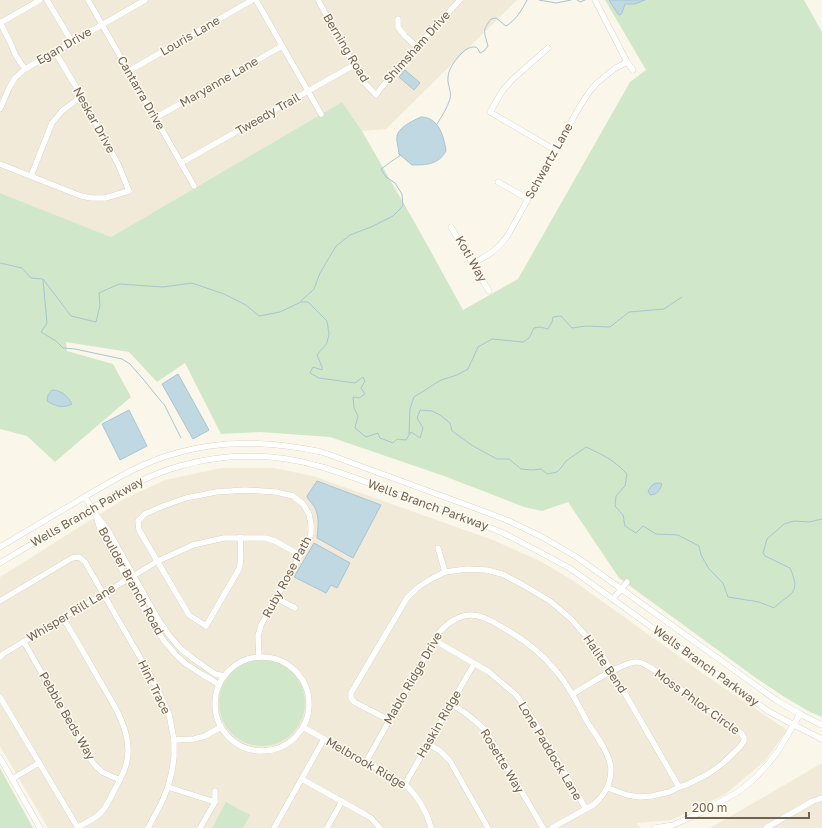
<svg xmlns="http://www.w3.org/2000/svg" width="822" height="828" font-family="'Golos Text',sans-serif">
	<rect width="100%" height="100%" fill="#faf7ea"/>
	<g fill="#f1ead9">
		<polygon points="0,0 517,0 386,129 362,131 342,102 111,237 0,193"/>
		<polygon points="221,468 274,468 313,476 493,540 540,561 574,581 705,675 787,730 765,761 724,795 671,820 637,823 640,828 48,828 0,746 0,577 124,499 165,480"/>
		<polygon points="822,763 822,828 710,828 805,773"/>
	</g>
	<g fill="#d1e7ca">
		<polygon points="605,0 804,0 822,32 822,717 810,712 783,696 756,678 619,578 568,502 542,511 524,507 444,476 330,437 260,432 221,434 185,363 157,382 129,352 66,342 67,351 113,364 131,397 55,462 27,436 0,429 0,193 111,237 342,102 362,131 419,230 463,310 518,279 630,82 646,70"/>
		<circle cx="262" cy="703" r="43"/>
		<polygon points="0,768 33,828 0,828"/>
		<polygon points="226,802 250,815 243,828 212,828"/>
	</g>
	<g fill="#c0d8e2" stroke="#a8c5d3">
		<polygon points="609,0 645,0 635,4 625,4 622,13 620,15 618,14"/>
		<polygon points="405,70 420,83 414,90 399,77"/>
		<path d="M421 117C439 117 444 137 446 151 438 165 426 165 412 165L399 154C399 149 396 141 397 137 397 128 414 120 421 117Z"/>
		<polygon points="178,374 209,430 193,439 162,384"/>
		<path d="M52 390C61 390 68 396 72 404 63 409 55 406 47 401L48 395Z"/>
		<polygon points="129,410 147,446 120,460 102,424"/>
		<path d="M317 481 381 505 353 558 317 538C318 528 320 516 314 506 312 503 308 500 307 496Z"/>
		<path d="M656 483H660L662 484C660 490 657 495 650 495L648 491 652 485Z"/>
		<polygon points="314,543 350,563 337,588 331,585 326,593 294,577"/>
	</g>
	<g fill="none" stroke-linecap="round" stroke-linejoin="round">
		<g stroke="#a8c5d3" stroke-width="1">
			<polyline points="539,0 556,3 571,0"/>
			<polyline points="577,0 580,2 585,0"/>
			<path d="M437 124C442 116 447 108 450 99 452 91 447 85 448 77 448 68 461 51 469 48 470 47 475 47 476 47L478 49 480 53 484 51 488 46C484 31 482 31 491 19L496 18 506 26C516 20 522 10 527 0"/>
			<path d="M0 263 22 268 31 278 43 279 71 316 96 322 100 305 99 293 119 284 163 287 192 283 224 294 246 305 259 316 280 312 301 302H308L327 321 329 334 327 343 317 355 322 367V370L313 367 310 373 319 378 355 383 363 377 365 381 361 388 365 394 359 398 353 397 354 408 358 416 355 428 366 437 378 433 380 438 393 443 397 439 406 440 411 432 420 438 423 428 417 418 420 410 432 411 440 415 450 423 452 431 473 446 497 459H509L521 469 532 470 541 469 547 474 557 472 561 468 566 461 586 447C603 455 614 460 627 474L625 486 616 496 615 506 623 515 625 526 636 533 643 526 656 534 678 535 699 546 701 555 709 569 723 583 728 597 759 602 774 608C790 592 802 595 790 568L765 556 763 553 767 539 784 524 794 521 809 522 822 519"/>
			<polyline points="43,280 47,323 41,332 56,341 63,348 75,349 122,359 130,364 143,379 165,406 181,438"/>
			<polyline points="301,301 314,289 320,273 336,246 350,235 371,227 393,216 403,206 402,194 395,183 386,177 381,169 392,161 401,155"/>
			<polyline points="409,434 410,409 414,397 441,380 457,375 468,369 478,347 492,339 523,342 529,338 534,328 540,327 548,329 552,322 553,317 561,316 572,328 586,326 610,327 629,312 664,309 682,297"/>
		</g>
		<g stroke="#ccc1b1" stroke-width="6">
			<g id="minor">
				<polyline points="47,0 72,42"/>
				<polyline points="88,0 194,186"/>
				<polyline points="256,0 321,114"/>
				<polyline points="318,0 363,81 376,95 381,88 422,41 460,0"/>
				<polyline points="595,0 627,62 633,70"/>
				<polyline points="398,19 398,27 405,36 417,47"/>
				<polyline points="0,22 10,42 16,56 25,69"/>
				<polyline points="0,23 40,0"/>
				<polyline points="548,48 513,79 503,90 490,112 555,150"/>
				<polyline points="129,71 252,0"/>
				<polyline points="0,109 9,88 15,78 25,69 145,0"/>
				<polyline points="155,118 282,46"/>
				<polyline points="181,163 354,65"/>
				<polyline points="0,164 81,196 92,198 105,198 129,191 118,164 78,90 55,52"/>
				<polyline points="31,176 52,123 62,111 82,96"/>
				<polyline points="498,182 528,199"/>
				<polyline points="451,227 489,291"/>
				<path d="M474 263C489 255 498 249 508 235L580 106 590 91 597 83 614 69 627 62"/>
				<polyline points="85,497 96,515"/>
				<path d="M240 537C241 548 242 559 239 569L206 626 189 615 139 530 138 521 145 514 163 506 186 498 216 492 245 490 276 492 293 496 303 504 309 514 311 525V534L308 541 261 625 258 636 259 657"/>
				<path d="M0 547C27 531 54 515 81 499 112 481 142 462 177 453 225 439 273 442 322 452L483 511 509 521 544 538 578 558 776 700 800 714 822 725"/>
				<polyline points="438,548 445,572"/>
				<path d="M0 563C27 547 53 531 80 515 112 496 144 476 180 466 224 453 275 453 318 466 351 475 383 489 415 500 445 511 476 521 505 534 527 545 549 557 571 569L768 711 794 725 822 739"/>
				<polyline points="276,598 295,608"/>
				<polyline points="613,599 627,582"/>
				<polyline points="0,601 72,558 79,557 85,562 153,680 169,714 174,740 174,757 172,771 168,787 161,804 148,828"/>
				<path d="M63 618C75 637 86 657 97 676 110 699 129 725 128 752 128 765 121 778 115 789 104 812 101 816 78 827"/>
				<polyline points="434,640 489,672 515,694 520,700 533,719 586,809"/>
				<polyline points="24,642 93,763 102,772 120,780"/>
				<polyline points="0,657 3,654 158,561 193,545 224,538 265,538 275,541 300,555"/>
				<circle cx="262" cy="704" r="47"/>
				<polyline points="219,685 212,680 203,675 186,664 176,655 164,641 152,623 101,533 96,515 108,530 158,619 169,635 181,649 191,657 215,674 224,676"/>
				<path d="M573 694C586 686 624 661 637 662 643 662 649 667 654 670L741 733 744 737V741L740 747 722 764 708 774 686 785 679 787 669 792 652 796 640 797 627 795 608 788"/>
				<polyline points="0,697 78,828"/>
				<path d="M451 704C464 711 475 720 486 731L543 828"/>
				<polyline points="389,720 354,702 351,698 351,693 407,598 417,588 431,579 445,572 467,569 487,570 502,574 523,585 550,601 571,619 594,645 603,657 612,671 679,787"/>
				<path d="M303 727 405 784C417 796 427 811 431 828"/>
				<polyline points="174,740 194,739 205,736 221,727"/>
				<polyline points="428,744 439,750 450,761 488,828"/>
				<polyline points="0,758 40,828"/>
				<path d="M366 762 437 635C446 624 457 615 472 615 482 615 492 621 500 626 522 638 541 652 556 671 570 687 578 705 588 723 596 735 610 754 611 769 611 784 604 796 593 805L552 828"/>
				<polyline points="12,779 39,763"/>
				<polyline points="302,779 366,815 371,818 380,828"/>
				<polyline points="405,784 474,664"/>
				<polyline points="168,787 215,802"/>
				<polyline points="200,828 215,802 215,791"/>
				<polyline points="274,828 324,739"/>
				<polyline points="327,828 342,801"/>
				<polyline points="655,828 673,825 702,812 738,792 754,779 768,764 778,751 800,714"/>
				<polyline points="766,828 813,801 822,798"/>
			</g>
		</g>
		<use href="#minor" stroke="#fff" stroke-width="5.5"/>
	</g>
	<g text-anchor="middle" stroke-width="3" stroke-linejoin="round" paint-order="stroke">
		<g font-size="12" fill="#736250" stroke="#fdfaf0">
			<text transform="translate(190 36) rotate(-30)" y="4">Louris Lane</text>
			<text transform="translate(64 46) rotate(-30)" y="4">Egan Drive</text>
			<text transform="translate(417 47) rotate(-48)" y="4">Shimsham Drive</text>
			<text transform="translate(346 48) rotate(59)" y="4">Berning Road</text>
			<text transform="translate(219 82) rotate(-30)" y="4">Maryanne Lane</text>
			<text transform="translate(141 93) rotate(60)" y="4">Cantarra Drive</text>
			<text transform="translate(268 114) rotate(-30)" y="4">Tweedy Trail</text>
			<text transform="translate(94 120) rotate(61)" y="4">Neskar Drive</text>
			<text transform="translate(549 161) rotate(-61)" y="4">Schwartz Lane</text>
			<text transform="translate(471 259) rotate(60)" y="4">Koti Way</text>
			<text transform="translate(428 505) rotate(20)" y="4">Wells Branch Parkway</text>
			<text transform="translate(87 512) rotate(-30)" y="4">Wells Branch Parkway</text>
			<text transform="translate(287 577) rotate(-62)" y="4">Ruby Rose Path</text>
			<text transform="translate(131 581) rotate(61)" y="4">Boulder Branch Road</text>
			<text transform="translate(71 613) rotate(-31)" y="4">Whisper Rill Lane</text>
			<text transform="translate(605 664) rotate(56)" y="4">Halite Bend</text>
			<text transform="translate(706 666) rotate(36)" y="4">Wells Branch Parkway</text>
			<text transform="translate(413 678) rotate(-60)" y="4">Mablo Ridge Drive</text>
			<text transform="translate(154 687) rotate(64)" y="4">Hint Trace</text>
			<text transform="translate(697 702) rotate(36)" y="4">Moss Phlox Circle</text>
			<text transform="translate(67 716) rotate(60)" y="4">Pebble Beds Way</text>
			<text transform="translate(439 724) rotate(-60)" y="4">Haskin Ridge</text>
			<text transform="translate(550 751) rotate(59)" y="4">Lone Paddock Lane</text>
			<text transform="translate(502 761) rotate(59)" y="4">Rosette Way</text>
			<text transform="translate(366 763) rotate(30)" y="4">Melbrook Ridge</text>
		</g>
	</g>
	<path d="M686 812v6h123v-6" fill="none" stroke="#736250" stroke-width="2"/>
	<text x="692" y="812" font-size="12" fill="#736250" stroke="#fdfaf0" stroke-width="3" paint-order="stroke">200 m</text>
</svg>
